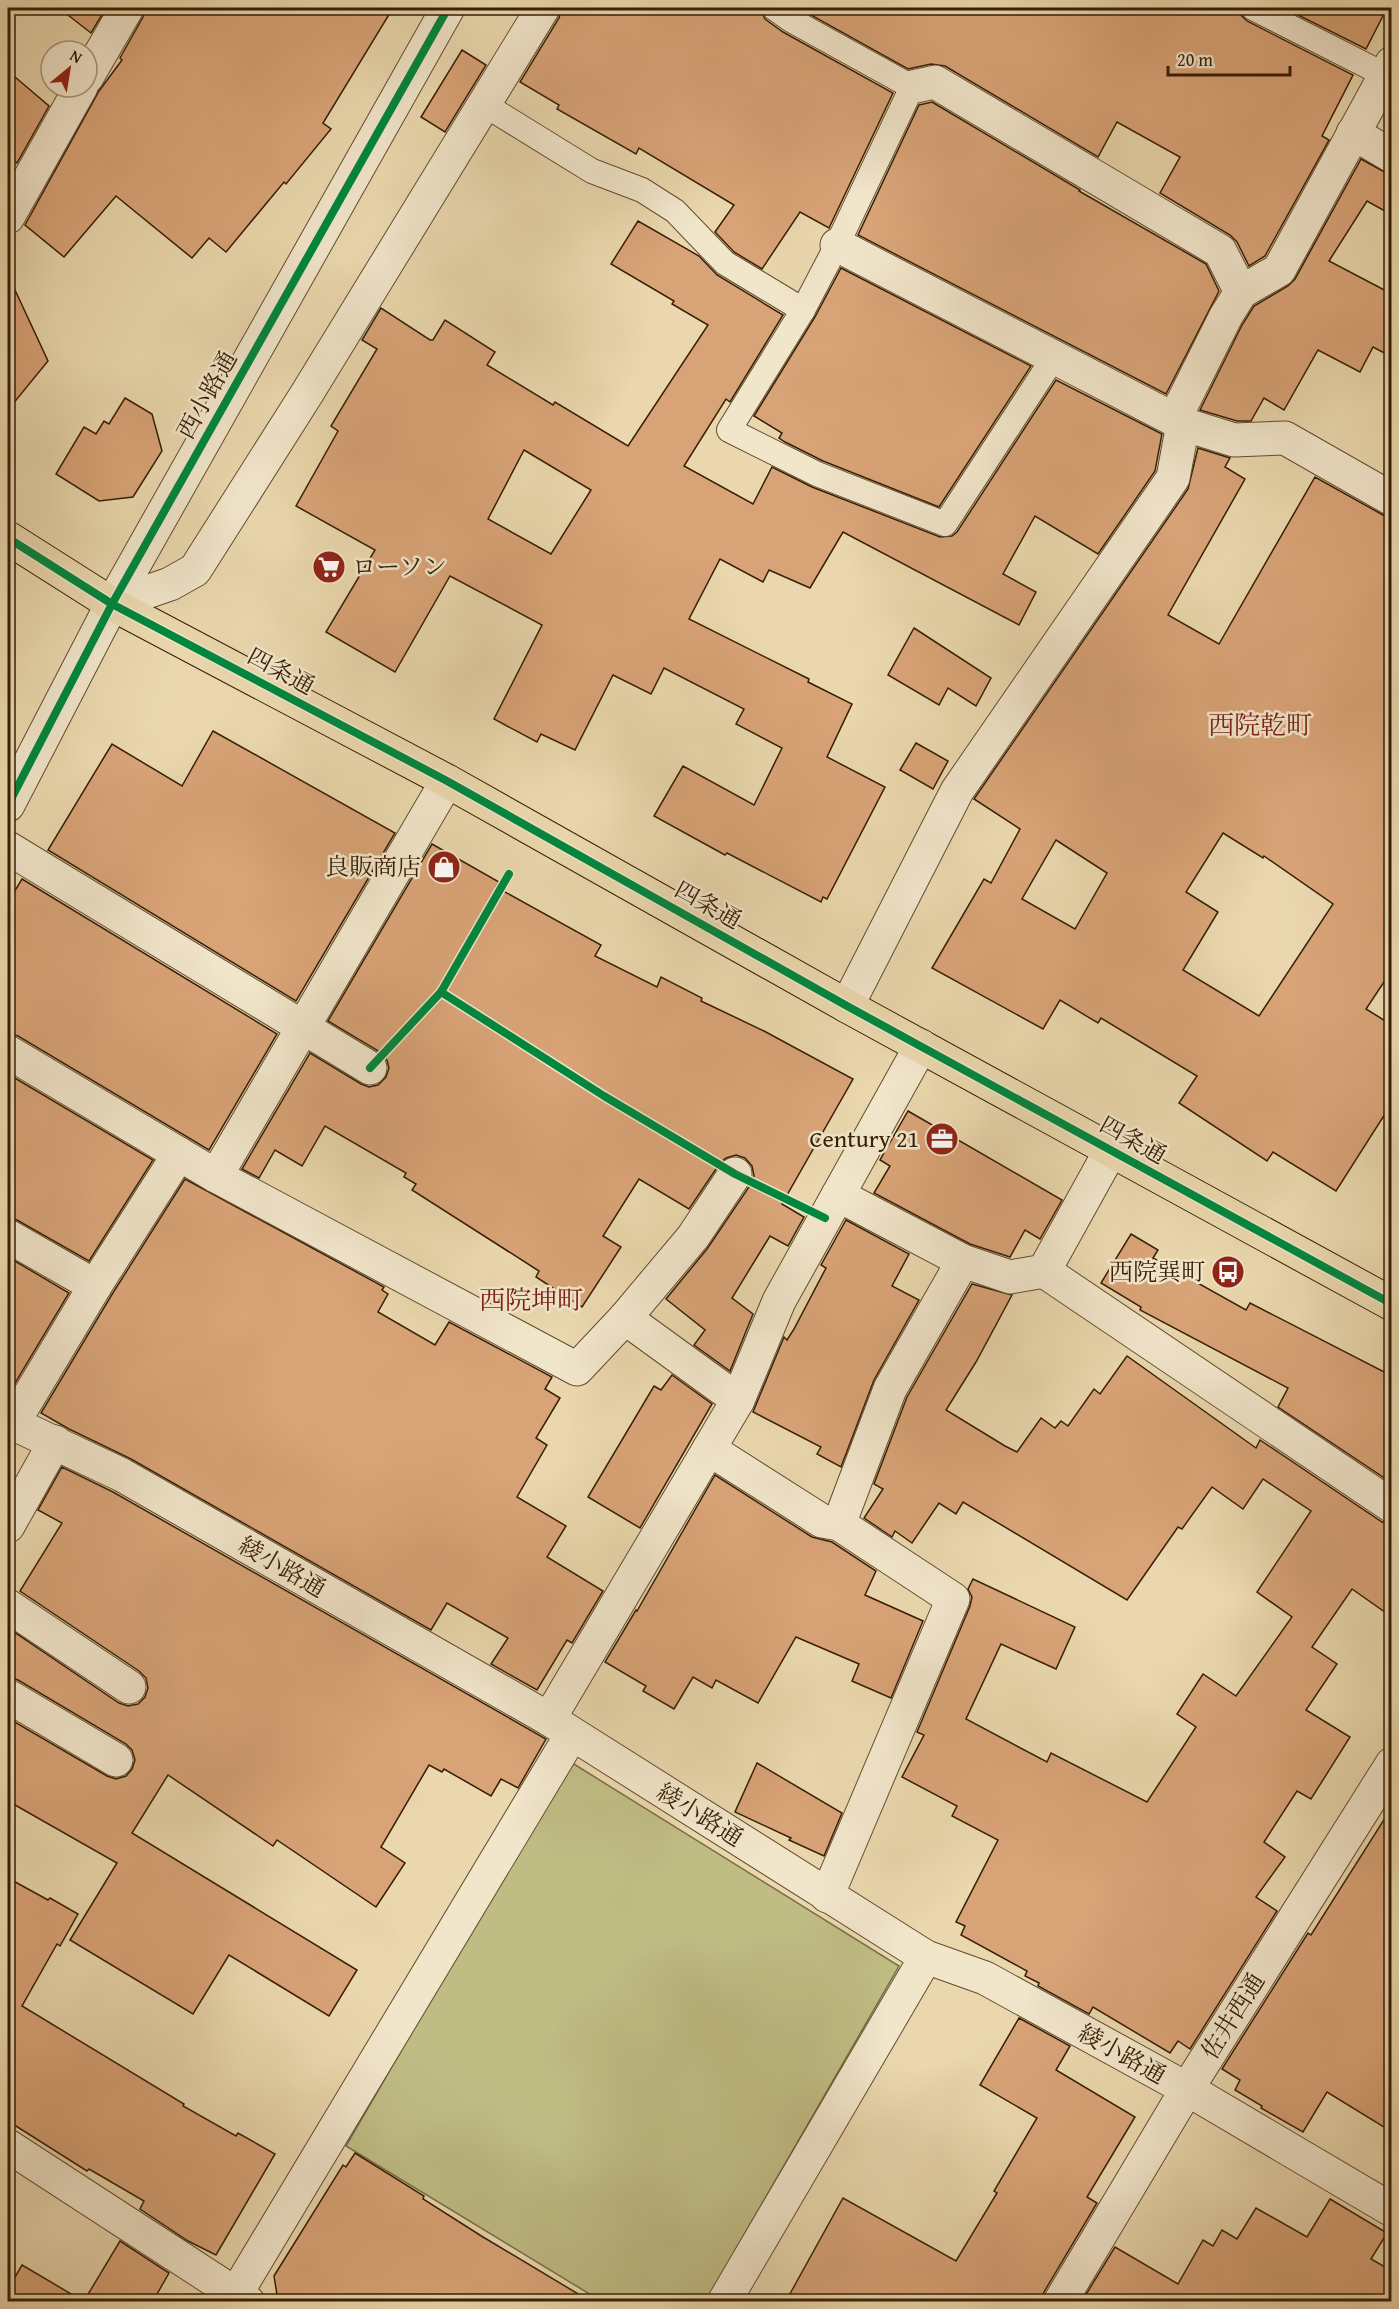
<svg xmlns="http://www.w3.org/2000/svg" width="1399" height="2309" font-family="'Gentium Book Plus','Noto Serif JP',serif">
	<rect width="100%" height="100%" fill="#ead7ad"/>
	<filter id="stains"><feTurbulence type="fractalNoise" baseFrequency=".00333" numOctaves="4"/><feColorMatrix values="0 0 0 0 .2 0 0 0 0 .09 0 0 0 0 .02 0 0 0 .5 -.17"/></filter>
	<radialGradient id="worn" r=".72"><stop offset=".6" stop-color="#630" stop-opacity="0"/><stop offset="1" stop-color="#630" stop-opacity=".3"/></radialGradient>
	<polygon fill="#bfbc84" stroke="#7a6d44" stroke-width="1.5" points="569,1761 899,1966 706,2301 601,2301 346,2146"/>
	<g fill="#d8a377" stroke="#361e04" stroke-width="1.5" fill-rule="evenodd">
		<polygon points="59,8 106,8 91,33"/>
		<polygon points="146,8 393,8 323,123 331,129 286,184 284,182 226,252 209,238 192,258 116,196 64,257 25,225 99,91 122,60 120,58 143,17"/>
		<polygon points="562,8 760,8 765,19 783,32 893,93 829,228 800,212 762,269 734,252 715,232 734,205 639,148 636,154 557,109 559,105 520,82 559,18"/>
		<polygon points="812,8 1239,8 1241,15 1247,21 1353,75 1322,136 1329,140 1265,256 1249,266 1237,242 1230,235 1160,193 1180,157 1117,122 1098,157 945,66 931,64 908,69 809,14"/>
		<polygon points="1284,8 1387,8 1366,49"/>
		<polygon points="462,50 486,65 445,132 421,117"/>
		<polygon points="8,71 49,106 17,163 8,155"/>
		<polygon points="932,102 1080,190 1079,191 1206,264 1219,291 1166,394 858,235 919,105"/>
		<polygon points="1361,159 1392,176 1392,215 1367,201 1329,261 1392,294 1392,357 1373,347 1360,372 1318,350 1284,410 1264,398 1251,421 1237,421 1200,410 1242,325 1254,306 1288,286 1295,279"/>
		<path d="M638 221 699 256 717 275 783 315 730 402 726 399 684 466 753 504 772 467 812 487 940 537 952 536 957 532 1056 380 1162 434 1155 471 1098 554 1035 516 1003 574 1036 592 1019 625 843 532 810 588 769 570 763 582 720 559 689 619 809 679 808 682 852 704 827 757 885 787 827 899 823 897 821 902 727 853 725 855 654 816 683 766 754 805 782 748 736 724 744 709 664 668 651 694 613 675 575 750 541 734 537 742 494 719 542 625 450 576 395 672 326 632 375 550 296 506 338 431 331 426 377 349 362 340 381 308 430 340H433L445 320 495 352 487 365 553 405 555 402 628 446 708 325 672 304 674 301 611 264ZM524 450 591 490 551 554 488 519Z"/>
		<polygon points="841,268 1031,366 939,507 823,461 785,442 779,438 782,433 754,416 815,317"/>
		<polygon points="8,275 48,361 8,410"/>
		<polygon points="125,398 152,414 162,451 133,497 99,501 56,474 84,427 96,434 104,421 109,424"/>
		<path d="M1198 448 1230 458 1225 467 1245 479 1168 615 1219 644 1315 477 1383 515 1392 518V970L1366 1009 1392 1025V1103L1336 1191 1273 1152 1267 1161 1179 1103 1197 1076 1101 1018 1098 1023 1060 1000 1043 1029 932 968 984 879 991 883 1020 829 974 799 1188 489ZM1223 833 1263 858 1264 856 1333 904 1259 1016 1183 970 1218 912 1186 892ZM1056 840 1107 873 1075 929 1022 899Z"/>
		<polygon points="914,628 991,678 976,706 948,688 939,705 888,675"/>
		<polygon points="213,731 395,833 296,1001 48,850 112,744 182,786"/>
		<polygon points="916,743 948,761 933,789 900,770"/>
		<polygon points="432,844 499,882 496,887 601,945 595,956 657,987 661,977 702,998 701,1001 764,1031 853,1079 782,1204 804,1217 788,1246 770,1236 732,1298 753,1314 730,1371 694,1345 705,1330 666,1299 707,1249 751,1184 754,1176 752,1166 745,1158 736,1155 726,1158 720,1163 689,1209 639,1179 603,1236 621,1247 582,1307 536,1277 539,1271 412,1190 416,1184 404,1177 406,1173 325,1126 302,1166 275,1150 259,1178 242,1169 310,1053 361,1084 369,1087 378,1085 386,1077 389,1068 387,1060 380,1052 328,1021"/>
		<polygon points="22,879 277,1034 209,1150 18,1036 8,1033 8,902"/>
		<polygon points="8,1074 153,1160 89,1261 17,1220 8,1217"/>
		<polygon points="908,1111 1062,1200 1040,1239 1025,1230 1010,1257 970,1244 874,1193 890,1166 880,1160"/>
		<polygon points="185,1179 384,1287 382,1290 388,1294 378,1312 435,1345 449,1322 552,1377 545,1389 560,1398 536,1438 547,1445 517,1497 566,1526 547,1557 603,1591 572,1643 567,1640 537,1690 491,1664 508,1638 447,1603 431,1630 131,1459 69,1429 41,1413 111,1296"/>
		<polygon points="846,1220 909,1254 892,1286 919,1300 874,1380 841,1467 817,1454 821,1447 753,1412 784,1337 787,1340 794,1329 826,1268 821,1265"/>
		<polygon points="1131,1234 1158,1250 1153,1258 1246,1310 1250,1303 1392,1376 1392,1483 1278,1407 1288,1388 1140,1310 1141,1307 1101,1283"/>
		<polygon points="8,1257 69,1293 11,1390 8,1388"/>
		<polygon points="972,1284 1012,1295 976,1362 946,1410 1005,1446 1017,1452 1041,1418 1055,1428 1061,1421 1068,1426 1094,1389 1100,1394 1127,1356 1256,1448 1260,1440 1382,1522 1392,1525 1392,1617 1352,1589 1312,1647 1337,1664 1306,1710 1350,1737 1311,1799 1297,1791 1264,1842 1285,1857 1256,1897 1277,1911 1190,2049 1178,2041 1170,2053 1093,2007 1089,2014 1038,1986 1039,1983 1025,1976 1027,1971 961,1935 965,1926 956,1922 998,1840 952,1816 957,1806 902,1777 924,1735 917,1732 970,1606 972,1597 968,1589 973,1579 1075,1627 1056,1669 1001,1644 966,1719 1047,1762 1051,1753 1147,1802 1196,1727 1177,1714 1203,1674 1236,1696 1292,1617 1257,1592 1311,1511 1263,1479 1243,1509 1212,1487 1182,1529 1178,1527 1127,1600 963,1502 956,1514 939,1503 912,1543 895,1531 892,1537 864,1518 883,1489 874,1484 907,1397"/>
		<polygon points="672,1375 712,1404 640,1528 588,1497 654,1386 661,1390"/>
		<polygon points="62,1467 113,1492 546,1739 518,1788 501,1779 491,1796 444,1769 442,1772 429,1765 381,1847 405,1863 376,1907 277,1840 273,1846 168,1775 132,1833 357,1970 329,2016 229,1955 193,2014 70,1940 117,1863 8,1801 8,1718 107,1776 116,1779 126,1776 132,1769 135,1760 132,1750 126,1744 18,1680 8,1677 8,1628 119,1703 128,1706 138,1704 145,1697 148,1688 146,1678 139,1671 20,1591 62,1523 38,1510"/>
		<polygon points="715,1475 812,1537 832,1542 876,1571 865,1595 923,1621 891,1698 852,1681 859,1664 796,1637 758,1703 716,1680 712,1688 693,1677 674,1709 643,1691 646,1686 605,1662 636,1610 637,1611"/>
		<polygon points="757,1763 842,1813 824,1856 789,1840 791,1838 735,1812"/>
		<polygon points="1392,1807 1392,2132 1327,2092 1303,2132 1261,2108 1262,2106 1235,2090 1240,2080 1222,2069 1308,1933 1311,1935"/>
		<polygon points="8,1878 48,1900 50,1898 78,1914 60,1946 57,1944 22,2006 184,2104 183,2106 236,2136 238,2133 275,2154 216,2255 188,2241 140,2209 144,2201 89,2169 87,2171 8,2121"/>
		<polygon points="1019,2018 1070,2046 1056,2070 1135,2117 1087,2197 1097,2203 1044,2292 1041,2301 786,2301 843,2198 956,2261 997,2193 994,2191 1037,2118 980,2085"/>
		<polygon points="355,2153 424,2196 423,2199 483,2237 590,2301 278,2301 274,2276 343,2165 346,2167"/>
		<polygon points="1330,2199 1387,2233 1371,2259 1392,2271 1392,2301 1082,2301 1115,2247 1178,2284 1203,2240 1213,2246 1222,2230 1237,2239 1256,2208 1307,2237"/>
		<polygon points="120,2241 169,2273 153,2301 84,2301"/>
		<polygon points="22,2265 83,2301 8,2301 8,2289"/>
	</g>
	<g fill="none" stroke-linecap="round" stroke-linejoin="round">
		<g stroke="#634c2e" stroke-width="26">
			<g id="service">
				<polyline points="774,8 791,20 912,87 837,245 803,310 729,430 817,474 945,524 1054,357"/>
				<polyline points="1253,8 1385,75"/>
				<polyline points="485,105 592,171 642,190 675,211 725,263 803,310"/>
			</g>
		</g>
		<g stroke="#634c2e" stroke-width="35">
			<g id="minor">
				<polyline points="87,77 127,8"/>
				<polyline points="912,87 935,82 1220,251 1241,292"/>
				<polyline points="1353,133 1392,156"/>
				<polyline points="8,217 81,87"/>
				<polyline points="837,245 1183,424 1234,440 1285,438 1392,499"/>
				<polyline points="112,604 170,584 195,570 306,395 543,8"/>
				<polyline points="8,848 370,1068"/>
				<polyline points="847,1006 957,791 1173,478 1183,424 1179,410 1226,316 1241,292 1279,270 1392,63"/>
				<polyline points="8,1052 216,1176 577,1369 625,1318 738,1400"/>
				<polyline points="216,1176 447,781"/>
				<polyline points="838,1195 963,1261 1010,1277 1044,1271 1111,1150"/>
				<polyline points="8,1236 95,1286"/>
				<polyline points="1044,1271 1392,1506"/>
				<polyline points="625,1318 693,1237 735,1174"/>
				<polyline points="8,1421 122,1475 549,1719 926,1957 985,1978 1187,2089 1392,2210"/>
				<polyline points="13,1423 95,1286 179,1154"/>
				<polyline points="709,1449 822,1521 839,1524 953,1599 827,1896"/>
				<polyline points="839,1524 890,1389 963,1261"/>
				<polyline points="8,1526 55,1442"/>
				<polyline points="8,1606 129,1687"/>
				<polyline points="8,1696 116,1760"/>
				<polyline points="549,1719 738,1400 779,1301 921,1046"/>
				<polyline points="8,2146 248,2302"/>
				<polyline points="231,2302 572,1734"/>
				<polyline points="724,2302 926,1957"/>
				<polyline points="1060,2302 1187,2089 1392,1764"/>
			</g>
		</g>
		<g stroke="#634c2e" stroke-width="35">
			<polyline id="tertiary" points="8,805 112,604 448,8"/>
		</g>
		<g stroke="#361e04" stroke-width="35">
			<polyline id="primary" points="8,538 112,604 447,781 847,1006 1392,1304"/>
		</g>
		<use href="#service" stroke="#f1e5ca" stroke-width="24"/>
		<use href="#minor" stroke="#f1e5ca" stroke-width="33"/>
		<use href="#tertiary" stroke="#f1e5ca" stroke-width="33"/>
		<use href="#primary" stroke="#ead7ad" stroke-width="33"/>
		<g stroke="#f1e5ca" stroke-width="11">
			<g id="cycleway">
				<polyline points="8,538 112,604 447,781 847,1006 1392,1304"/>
				<polyline points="8,805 112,604 448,8"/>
				<polyline points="441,992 604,1096 735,1174 825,1218"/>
				<polyline points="370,1068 441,992 509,874"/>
			</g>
		</g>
		<use href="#cycleway" stroke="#00873e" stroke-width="8"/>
	</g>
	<defs>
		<g id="supermarket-disc" transform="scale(1.725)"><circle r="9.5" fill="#8f2418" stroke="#f1e5ca"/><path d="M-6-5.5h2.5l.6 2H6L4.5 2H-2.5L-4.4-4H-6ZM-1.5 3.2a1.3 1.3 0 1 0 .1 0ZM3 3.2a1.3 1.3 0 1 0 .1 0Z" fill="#fff"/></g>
		<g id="shop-disc" transform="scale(1.725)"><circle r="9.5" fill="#8f2418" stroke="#f1e5ca"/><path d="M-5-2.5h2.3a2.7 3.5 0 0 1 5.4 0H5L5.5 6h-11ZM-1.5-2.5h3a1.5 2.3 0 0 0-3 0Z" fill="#fff"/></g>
		<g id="office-disc" transform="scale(1.725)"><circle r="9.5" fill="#8f2418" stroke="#f1e5ca"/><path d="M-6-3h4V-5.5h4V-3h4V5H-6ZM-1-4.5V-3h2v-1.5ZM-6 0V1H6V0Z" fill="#fff"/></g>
		<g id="bus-disc" transform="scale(1.725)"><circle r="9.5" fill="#8f2418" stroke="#f1e5ca"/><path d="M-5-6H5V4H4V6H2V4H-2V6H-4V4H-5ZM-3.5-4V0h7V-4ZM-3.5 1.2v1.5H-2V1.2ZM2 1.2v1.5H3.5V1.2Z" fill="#fff"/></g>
	</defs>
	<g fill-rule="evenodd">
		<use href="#supermarket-disc" x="329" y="567"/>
		<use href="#shop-disc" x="444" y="867"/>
		<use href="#office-disc" x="942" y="1139"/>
		<use href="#bus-disc" x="1228" y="1272"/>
	</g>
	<g text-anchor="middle" stroke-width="5" stroke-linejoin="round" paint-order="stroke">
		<g font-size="24" fill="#361e04" stroke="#f1e5ca">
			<text transform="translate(207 395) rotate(-61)" y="8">西小路通</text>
			<text transform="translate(281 671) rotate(28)" y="8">四条通</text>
			<text transform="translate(708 905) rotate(29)" y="8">四条通</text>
			<text transform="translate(1133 1140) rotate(29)" y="8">四条通</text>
			<text transform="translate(282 1567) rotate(30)" y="8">綾小路通</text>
			<text transform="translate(700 1815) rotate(32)" y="8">綾小路通</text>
			<text transform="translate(1233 2016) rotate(-58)" y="8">佐井西通</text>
			<text transform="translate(1122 2054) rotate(29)" y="8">綾小路通</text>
		</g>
		<g font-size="24" fill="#361e04" stroke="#f1e5ca" text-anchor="end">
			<text x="352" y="575" text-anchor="start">ローソン</text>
			<text x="421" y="875">良販商店</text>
			<text x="919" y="1147">Century 21</text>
			<text x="1205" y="1280">西院巽町</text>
		</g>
		<g font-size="26" fill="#7a1f14" stroke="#f1e5ca">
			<text x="1260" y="734">西院乾町</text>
			<text x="531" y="1309">西院坤町</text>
		</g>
	</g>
	<rect width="1399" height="2309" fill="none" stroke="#ead7ad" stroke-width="30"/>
	<rect x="9" y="9" width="1381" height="2291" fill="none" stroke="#361e04" stroke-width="3"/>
	<rect x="15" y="15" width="1369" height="2279" fill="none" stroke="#361e04" stroke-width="1.5"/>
	<g transform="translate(69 69) rotate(30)"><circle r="28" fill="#f1e5ca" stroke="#a6957b" stroke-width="1.5"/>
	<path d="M0-4.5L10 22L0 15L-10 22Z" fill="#8f2418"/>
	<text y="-9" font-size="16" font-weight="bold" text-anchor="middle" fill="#361e04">N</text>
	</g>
	<path d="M1168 66v9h122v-9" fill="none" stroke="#361e04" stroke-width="3"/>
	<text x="1177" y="66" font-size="18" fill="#361e04" stroke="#f1e5ca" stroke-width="4.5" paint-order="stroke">20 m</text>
	<rect width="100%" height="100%" filter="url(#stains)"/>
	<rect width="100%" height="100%" fill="url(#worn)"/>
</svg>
